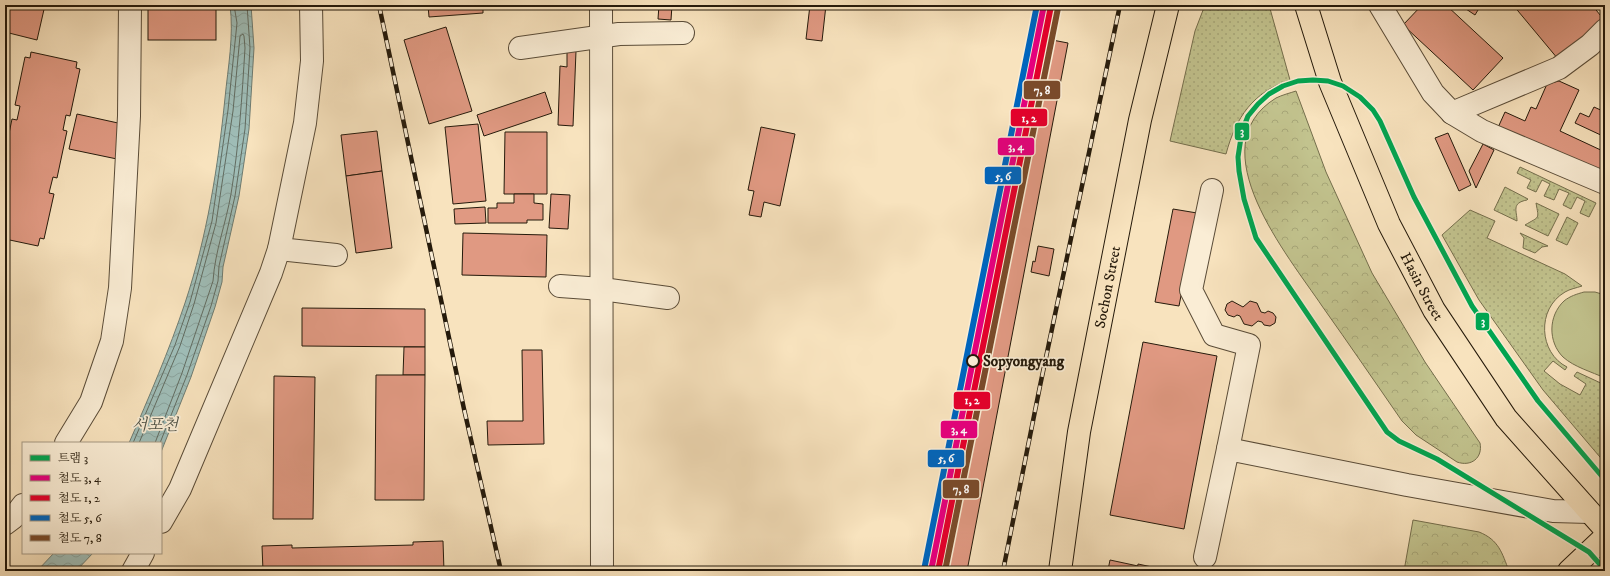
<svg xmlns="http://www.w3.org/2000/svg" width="1610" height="576" font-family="'IM FELL DW Pica','Noto Serif KR',serif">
	<defs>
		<pattern id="grass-dots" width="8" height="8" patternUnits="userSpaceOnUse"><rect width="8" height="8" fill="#c2c38e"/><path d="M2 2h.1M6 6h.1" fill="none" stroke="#a7a779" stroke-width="1.8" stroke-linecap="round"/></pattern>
		<pattern id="park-crowns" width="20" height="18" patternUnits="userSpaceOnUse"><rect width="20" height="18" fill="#c2c38e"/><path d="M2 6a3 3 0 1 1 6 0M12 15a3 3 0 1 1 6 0" fill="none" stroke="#a7a779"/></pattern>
		<pattern id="water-waves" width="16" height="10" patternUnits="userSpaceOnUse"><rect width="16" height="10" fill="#9fbdb7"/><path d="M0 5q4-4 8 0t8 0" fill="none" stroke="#89a29c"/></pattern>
	</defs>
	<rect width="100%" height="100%" fill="#f8e3be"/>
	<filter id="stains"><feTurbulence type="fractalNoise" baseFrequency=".005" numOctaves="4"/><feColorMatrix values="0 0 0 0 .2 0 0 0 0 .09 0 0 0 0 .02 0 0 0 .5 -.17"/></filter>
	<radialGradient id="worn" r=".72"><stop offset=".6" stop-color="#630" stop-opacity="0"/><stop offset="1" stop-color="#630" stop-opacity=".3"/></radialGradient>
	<g fill="url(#grass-dots)" stroke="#746e4c">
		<path d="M1205 5H1269L1290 80C1253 92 1236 117 1226 154L1170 141 1195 31Z"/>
		<polygon points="1520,167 1596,203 1589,217 1580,213 1585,201 1577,197 1571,209 1563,205 1569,193 1559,189 1554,200 1544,196 1550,184 1542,180 1536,192 1527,188 1531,180 1517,173"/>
		<path d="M1505 187 1528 199 1527 200C1511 203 1517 211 1517 221L1494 210Z"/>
		<path d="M1536 203 1559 214 1548 236 1525 225C1540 216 1539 220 1536 203Z"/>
		<path d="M1470 210 1495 221 1487 238 1565 274 1582 286C1576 288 1570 289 1565 292 1536 309 1539 353 1567 367L1565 370 1553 361 1544 371 1560 384 1580 395 1586 384 1574 376 1577 372 1605 385V463L1543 390 1479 300 1442 235Z"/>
		<polygon points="1567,217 1578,223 1567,245 1556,240"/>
		<polygon points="1520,233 1548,246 1542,247 1535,253 1523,248 1524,238"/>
	</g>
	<g fill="url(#park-crowns)" stroke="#746e4c">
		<path d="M1296 91 1326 172 1372 273 1425 362 1480 443C1483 458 1471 467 1457 462L1416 435 1402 421C1375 382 1349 344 1322 306 1289 257 1197 147 1276 98 1282 95 1290 93 1296 91Z"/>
		<path d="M1413 520 1479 532C1499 540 1502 553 1509 571H1404Z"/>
	</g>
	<path fill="#c2c38e" stroke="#746e4c" d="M1584 292H1595L1605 295V378C1592 372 1574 367 1563 357 1548 342 1548 316 1564 301 1570 296 1577 294 1584 292Z"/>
	<g fill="url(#water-waves)" stroke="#6e7c72">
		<path d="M230 5H251L254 48 249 129 239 196 223 267 222 282 215 307 191 377 161 452V443H129C149 397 169 351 185 303 207 237 218 167 225 98 228 67 234 36 230 5Z"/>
		<polygon points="54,553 93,553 76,571 37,571"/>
	</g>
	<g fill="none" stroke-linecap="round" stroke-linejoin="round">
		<g stroke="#626c61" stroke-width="1">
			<polyline points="133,443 175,345 190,302 212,221 228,110 237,23 234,5"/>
			<path d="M139 443 180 346 194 304 216 223 233 111 240 36 243 34 244 36 245 48C242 97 239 145 231 194 226 223 215 251 213 281L182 373 155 443"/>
			<polyline points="160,443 187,375 211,306 218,281 219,266 235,196 245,129 250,48 247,5"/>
		</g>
	</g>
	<g fill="#e09982" stroke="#251a0b">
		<polygon points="8,5 45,5 37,40 5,32 5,6 7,7"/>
		<rect x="148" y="5" width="68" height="35"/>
		<polygon points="428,5 483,5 483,13 429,17"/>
		<polygon points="659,5 672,5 671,20 658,19"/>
		<polygon points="810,5 826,5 822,41 806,39"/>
		<polygon points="1422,5 1446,5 1503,58 1473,90 1403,25"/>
		<polygon points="1460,5 1481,5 1475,15"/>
		<polygon points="1513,5 1592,5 1605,21 1558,59"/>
		<polygon points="446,27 472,111 429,124 404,40"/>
		<polygon points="1047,39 1068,43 967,571 946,571"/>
		<polygon points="567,50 576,51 573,126 558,125 560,66 567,67"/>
		<polygon points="31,52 77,62 76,68 80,69 70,116 66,115 63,130 67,131 57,178 53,177 49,193 54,194 44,239 40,238 38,246 5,239 5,177 7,168 5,167 5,153 12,119 17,120 20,106 15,105 25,57 30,58"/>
		<polygon points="1559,81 1579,90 1560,131 1605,152 1605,176 1496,132 1505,112 1525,121 1531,107 1536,109 1547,84"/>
		<polygon points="545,92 552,113 484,136 477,115"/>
		<polygon points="1594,107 1605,112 1605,137 1575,123 1580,113 1589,117"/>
		<polygon points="77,114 118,123 117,159 69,149"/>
		<polygon points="478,124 486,201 453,204 445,127"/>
		<polygon points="761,127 795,134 780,206 764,202 761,217 749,215 754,191 748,190"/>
		<polygon points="377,131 382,171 346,176 341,135"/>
		<polygon points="505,132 547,132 547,194 504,194"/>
		<polygon points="1448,133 1471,185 1459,191 1435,138"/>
		<polygon points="1483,144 1494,150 1476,188 1469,171"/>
		<polygon points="382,171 392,248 356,253 346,176"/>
		<polygon points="514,194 534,194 534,203 543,204 543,220 527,220 527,223 488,223 488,208 497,208 497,203 514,203"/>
		<polygon points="551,194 570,195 568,229 549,228"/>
		<polygon points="485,207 486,223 455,224 454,209"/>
		<polygon points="1173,209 1197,213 1179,306 1155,302"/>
		<polygon points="463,233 547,235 546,277 462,275"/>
		<polygon points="1038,246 1054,249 1049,276 1031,272 1033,261 1035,262"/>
		<polygon points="1232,301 1243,307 1250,301 1257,303 1261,312 1265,313 1268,311 1273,313 1276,317 1275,323 1270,326 1264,325 1262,322 1258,321 1252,326 1244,324 1240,316 1237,315 1234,317 1228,315 1225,310 1227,304"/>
		<polygon points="302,308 425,309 425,347 302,346"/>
		<polygon points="1143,342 1217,356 1184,529 1110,515"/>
		<polygon points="404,347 425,347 425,375 403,375"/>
		<polygon points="522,350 542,350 544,444 488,445 487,421 523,421"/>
		<polygon points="376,375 425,375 424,500 375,500"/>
		<polygon points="274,376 315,377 313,519 273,519"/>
		<polygon points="443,541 444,571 263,571 262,546 292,545 292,548 413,545 413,542"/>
		<polygon points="1110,560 1138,566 1137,571 1108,570"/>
		<polygon points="1138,564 1166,570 1166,571 1137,571"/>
	</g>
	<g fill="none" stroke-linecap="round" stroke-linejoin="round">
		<g stroke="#5a4c38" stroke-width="24">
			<g id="minor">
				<polyline points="601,5 602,571"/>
				<polyline points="1380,5 1433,93 1452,113 1482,131 1605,183"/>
				<polyline points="520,48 619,34 683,33"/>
				<polyline points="1452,113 1559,68 1590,45 1605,30"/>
				<polyline points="1212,190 1191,290 1214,335 1249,345 1228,449"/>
				<polyline points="279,249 336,255"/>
				<polyline points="560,286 602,289 668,298"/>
				<polyline points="66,443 91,402 112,341 120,288 129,116 130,5"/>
				<polyline points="161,522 180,489 271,273 279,249 305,123 312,61 311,5"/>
				<polyline points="5,524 13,518 23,505"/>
				<polyline points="1205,557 1228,449 1407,485 1553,511 1589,512"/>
				<polyline points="133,571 143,553"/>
			</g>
		</g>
		<g stroke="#251a0b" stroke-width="24">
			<g id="major">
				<path id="s1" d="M1306 5 1330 82 1389 224 1434 310 1506 418 1605 529"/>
				<path id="s2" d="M1060 571 1079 432 1140 120 1168 5"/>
				<polyline points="1569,571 1605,537"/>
			</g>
		</g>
		<use href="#minor" stroke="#faedd5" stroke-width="22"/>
		<use href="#major" stroke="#f8e3be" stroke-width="22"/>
		<g stroke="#251a0b" stroke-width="4.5">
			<g id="rail">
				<polyline points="379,5 464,409 501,571"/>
				<polyline points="1003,571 1040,386 1120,5"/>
			</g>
		</g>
		<use href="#rail" stroke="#faedd5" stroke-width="3" stroke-dasharray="9" stroke-linecap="butt"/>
		<g stroke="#faedd5" stroke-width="9">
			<polyline id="rail-1" points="931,571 1044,5"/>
		</g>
		<g stroke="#faedd5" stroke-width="9">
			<polyline id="rail-2" points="938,571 1051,6"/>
		</g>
		<g stroke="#faedd5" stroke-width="9">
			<polyline id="rail-3" points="924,570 1037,5"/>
		</g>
		<g stroke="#faedd5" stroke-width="9">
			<polyline id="rail-4" points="945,571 1058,8"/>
		</g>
		<use href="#rail-1" stroke="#e5007d" stroke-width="6"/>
		<use href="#rail-2" stroke="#e4002b" stroke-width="6"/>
		<use href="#rail-3" stroke="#0065bd" stroke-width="6"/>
		<use href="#rail-4" stroke="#7a4b2a" stroke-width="6"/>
		<g stroke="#faedd5" stroke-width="8">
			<polyline id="tram-1" points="1605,480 1538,401 1472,306 1414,197 1380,121 1373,110 1360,97 1343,86 1328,81 1313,80 1298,81 1283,86 1269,94 1258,104 1248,116 1242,131 1238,157 1239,171 1244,199 1256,238 1387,432 1399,441 1437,459 1589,552 1605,570"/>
		</g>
		<use href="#tram-1" stroke="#00a651" stroke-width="5"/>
	</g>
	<circle fill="#faedd5" stroke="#251a0b" stroke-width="2" cx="973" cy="361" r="6"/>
	<g text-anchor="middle" stroke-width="3.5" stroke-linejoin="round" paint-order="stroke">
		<g font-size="15" fill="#251a0b" stroke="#faedd5">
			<text dy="5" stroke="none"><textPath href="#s1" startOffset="305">Hasin Street</textPath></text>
			<text dy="5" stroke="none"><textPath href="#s2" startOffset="288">Sochon Street</textPath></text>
		</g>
		<g font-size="15" font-weight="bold" fill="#251a0b" stroke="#faedd5" text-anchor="start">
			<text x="983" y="366">Sopyongyang</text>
		</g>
		<g font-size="16" font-style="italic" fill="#505347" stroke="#faedd5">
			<text x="155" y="430">서포천</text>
		</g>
	</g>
	<g stroke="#faedd5" stroke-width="1.5">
		<rect x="1023" y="80" width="38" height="20" rx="4" fill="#7a4b2a"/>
		<rect x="1010" y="108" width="38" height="19" rx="4" fill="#e4002b"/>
		<rect x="1234" y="122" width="16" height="19" rx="4" fill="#00a651"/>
		<rect x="997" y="137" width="38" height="19" rx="4" fill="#e5007d"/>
		<rect x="984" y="166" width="38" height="19" rx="4" fill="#0065bd"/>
		<rect x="1475" y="312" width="15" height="19" rx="4" fill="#00a651"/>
		<rect x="953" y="391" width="38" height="19" rx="4" fill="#e4002b"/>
		<rect x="940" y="420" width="38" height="19" rx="4" fill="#e5007d"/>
		<rect x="927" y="449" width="38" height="19" rx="4" fill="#0065bd"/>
		<rect x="942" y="479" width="38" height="20" rx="4" fill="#7a4b2a"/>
	</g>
	<g font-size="11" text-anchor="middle" font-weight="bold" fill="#fff">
		<text x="1042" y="94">7, 8</text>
		<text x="1029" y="122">1, 2</text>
		<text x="1242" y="135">3</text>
		<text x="1016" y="150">3, 4</text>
		<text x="1003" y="180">5, 6</text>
		<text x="1483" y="325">3</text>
		<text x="972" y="404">1, 2</text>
		<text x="959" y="433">3, 4</text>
		<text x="946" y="462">5, 6</text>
		<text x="961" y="493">7, 8</text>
	</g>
	<rect width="1610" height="576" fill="none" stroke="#f8e3be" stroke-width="20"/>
	<rect x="6" y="6" width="1598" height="564" fill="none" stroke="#251a0b" stroke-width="2"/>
	<rect x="10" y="10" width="1590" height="556" fill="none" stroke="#251a0b"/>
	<rect x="22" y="442" width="140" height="112" fill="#faedd5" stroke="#a59984"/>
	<rect x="30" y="455" width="20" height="6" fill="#00a651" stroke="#a59984"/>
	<text x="58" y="462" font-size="12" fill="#251a0b">트램 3</text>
	<rect x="30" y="475" width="20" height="6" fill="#e5007d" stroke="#a59984"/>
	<text x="58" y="482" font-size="12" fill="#251a0b">철도 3, 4</text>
	<rect x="30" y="495" width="20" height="6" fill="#e4002b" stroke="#a59984"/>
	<text x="58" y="502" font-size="12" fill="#251a0b">철도 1, 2</text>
	<rect x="30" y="515" width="20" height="6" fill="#0065bd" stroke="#a59984"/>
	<text x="58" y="522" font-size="12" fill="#251a0b">철도 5, 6</text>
	<rect x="30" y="535" width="20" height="6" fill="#7a4b2a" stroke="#a59984"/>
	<text x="58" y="542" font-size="12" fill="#251a0b">철도 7, 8</text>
	<rect width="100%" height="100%" filter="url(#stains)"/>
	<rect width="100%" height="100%" fill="url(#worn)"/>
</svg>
